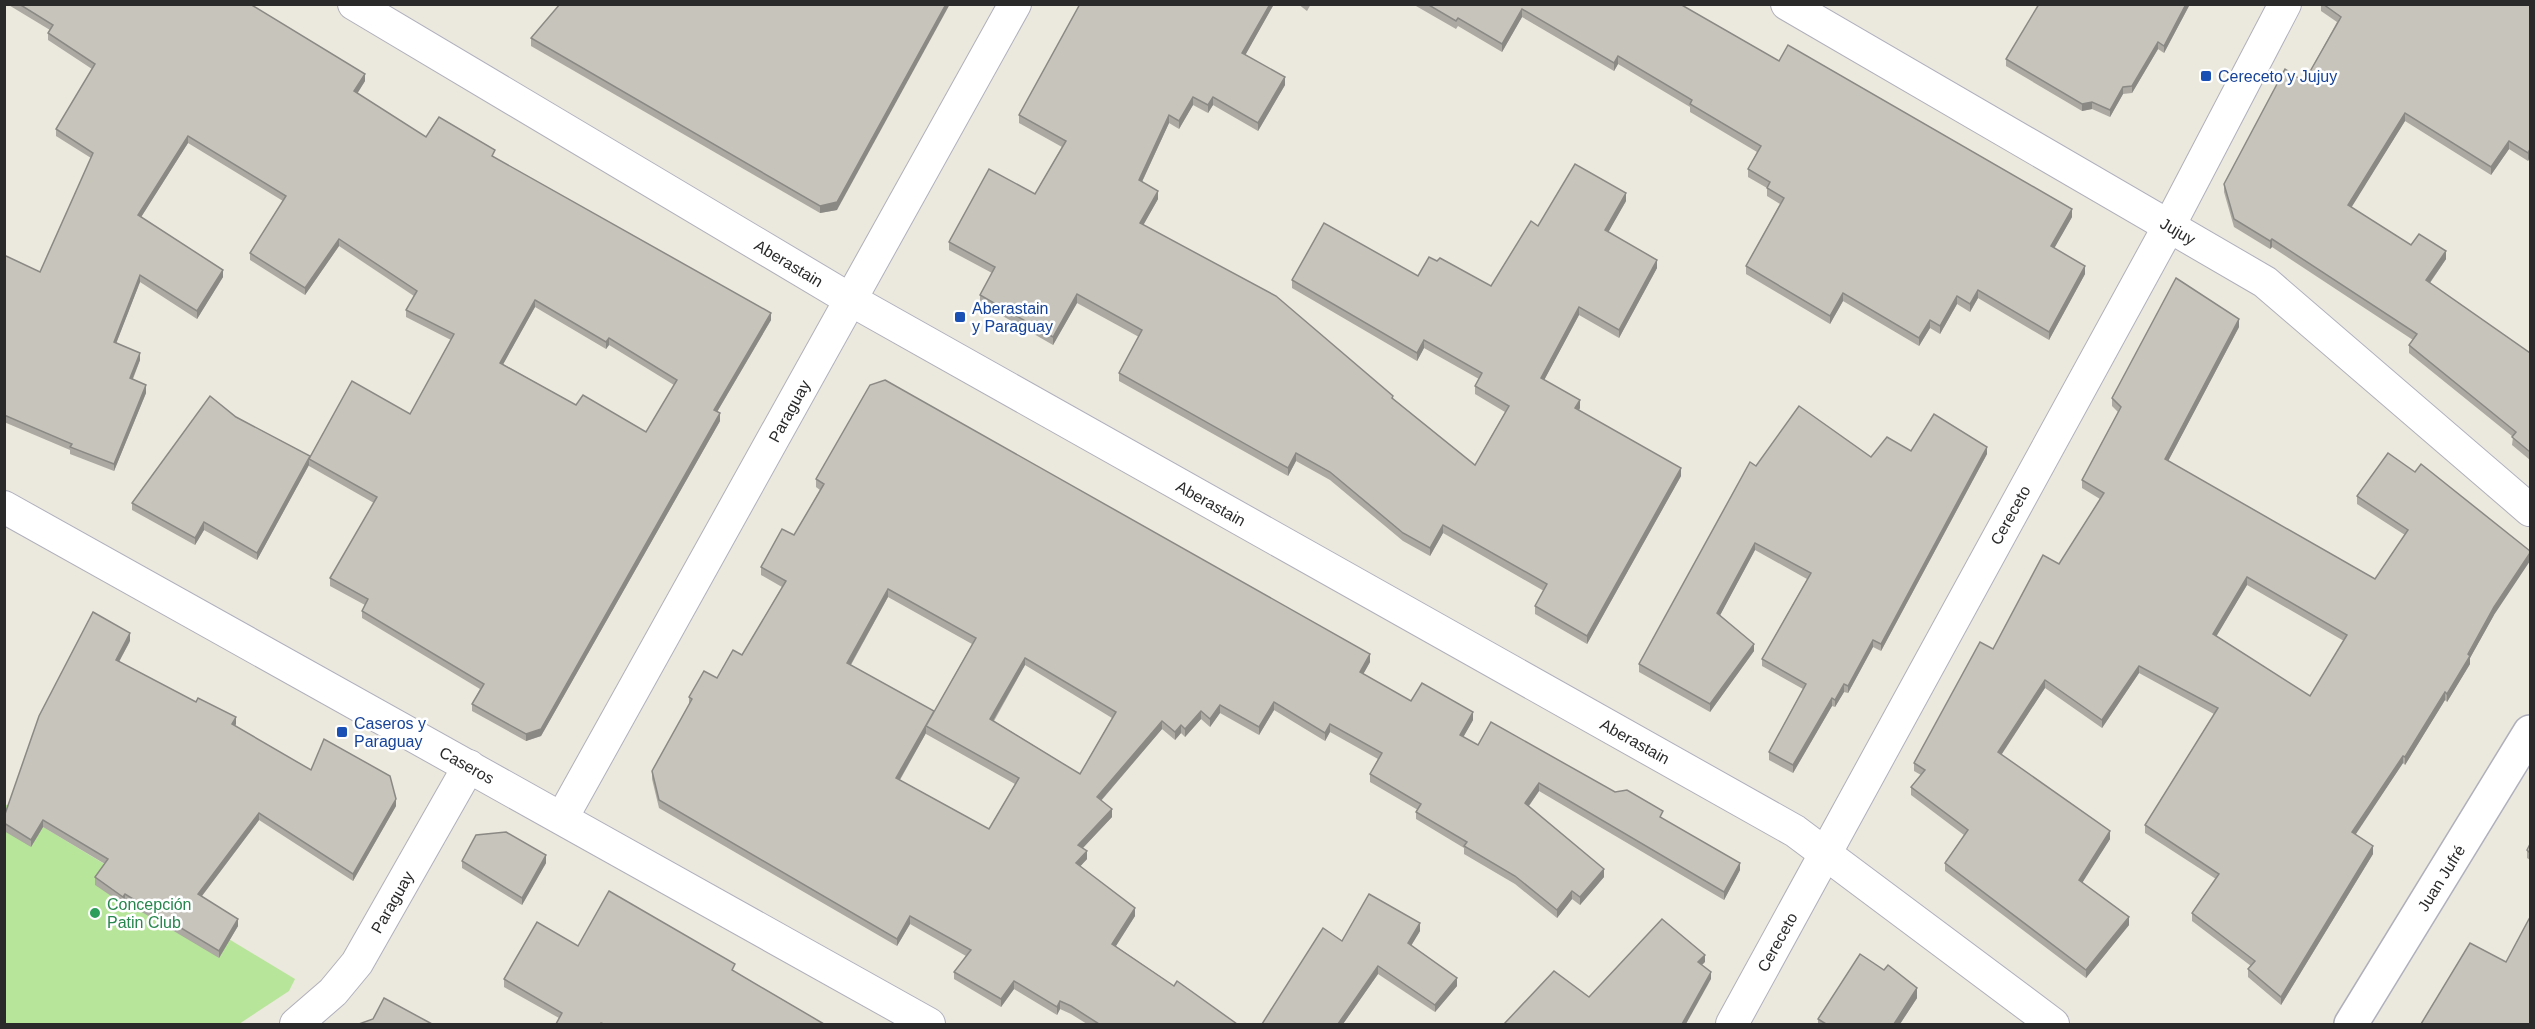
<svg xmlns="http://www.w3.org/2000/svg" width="2535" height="1029" font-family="Helvetica,sans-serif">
	<rect width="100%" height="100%" fill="#ebe8dd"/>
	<polygon fill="#b7e599" points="5,804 295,979 289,991 239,1024 5,1024"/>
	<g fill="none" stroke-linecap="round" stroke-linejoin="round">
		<g stroke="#b0b0bd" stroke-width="34">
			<g id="street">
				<polyline points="354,4 851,300 1795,831 2053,1024"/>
				<polyline points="1787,4 2265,282 2530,510"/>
				<polyline points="4,507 929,1024"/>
				<polyline points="562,818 1015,4"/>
				<polyline points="296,1024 333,992 357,963 469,766"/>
				<polyline points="1732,1024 2169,226 2285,4"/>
			</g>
		</g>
		<g stroke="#b0b0bd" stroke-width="36">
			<polyline id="secondary" points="2351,1024 2530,732"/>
		</g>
		<use href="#street" stroke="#fff" stroke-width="32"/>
		<use href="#secondary" stroke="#fff" stroke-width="33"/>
	</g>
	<g fill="#aba9a2" fill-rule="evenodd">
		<path d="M7 4H250L365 81 357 93 426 137 495 158 771 320 717 412 720 421 541 736 526 741 472 711V704L480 689 362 618V611L365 605 330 586V578L374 503 309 466V465L257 560 204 530 195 545 132 510V503L236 417 310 456 410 414 451 340 406 317V310L414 296 339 246 305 295 250 260V253L283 201 188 143 141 217 223 277 197 319 140 282 116 343 140 360 133 379 146 393 114 471 70 454V450L4 422V255L40 272 91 158 56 136V129L92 69 48 40V33L50 30ZM535 307 606 349 609 345 674 385 646 432 576 405 503 364Z"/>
		<polygon points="1080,4 1274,4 1245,55 1285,85 1258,131 1213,105 1208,113 1193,105 1179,129 1169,123 1142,182 1158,199 1143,225 1393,399 1475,465 1505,412 1475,394 1475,386 1479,379 1424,348 1417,361 1292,288 1292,280 1418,276 1437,261 1491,286 1538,226 1626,201 1608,232 1657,268 1619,338 1579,315 1544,380 1580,408 1579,410 1681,476 1587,644 1535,614 1535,606 1544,591 1443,533 1430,556 1403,541 1330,480 1296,461 1288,476 1119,381 1119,373 1139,337 1077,303 1053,345 980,303 980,295 992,273 949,250 949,242 1035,194 1062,147 1019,123 1019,115"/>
		<polygon points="1298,4 1311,4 1307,11"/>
		<polygon points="1416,4 1680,4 1779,61 2072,217 2054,248 2085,274 2049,340 1978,298 1970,312 1957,304 1940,334 1930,328 1919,346 1843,301 1830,324 1746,274 1746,266 1780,204 1767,196 1767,188 1748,177 1748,169 1757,152 1690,112 1690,107 1618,64 1614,71 1522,17 1502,52 1458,26 1456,29 1416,6"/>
		<polygon points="2190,4 2164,53 2158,49 2132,93 2123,94 2110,117 2092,109 2082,111 2006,66 2006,59"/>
		<polygon points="2321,4 2530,4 2530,157 2528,161 2509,149 2491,175 2405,121 2351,207 2411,245 2446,259 2430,283 2530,353 2530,460 2512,445 2513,437 2409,353 2409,345 2413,340 2272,247 2270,249 2234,227 2224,192 2224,184 2304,82 2337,22 2321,11"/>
		<polygon points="531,38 837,210 820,213 531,46"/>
		<path d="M2239 327 2168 461 2375 579 2405 535 2357 504V496L2388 453 2494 615 2470 658V664L2447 702 2445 700 2405 765 2403 763 2355 834 2373 854 2281 1005 2248 977V969L2251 966 2192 921V913L2216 879 2145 833V825L2214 714 2139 673 2102 728 2045 688 2001 754 2110 839 2082 882 2129 925 2086 978 1945 871V863L1964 835 1911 795V787L1921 775 1914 771V763L1993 649 2059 564 2100 499 2082 488V480L2118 412 2112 406V398ZM2247 585 2344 641 2310 696 2216 636Z"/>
		<polygon points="1911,451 1987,454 1881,651 1873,647 1848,693 1844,692 1835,707 1832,706 1793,773 1769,760 1769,752 1803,689 1762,666 1762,659 1807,579 1755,550 1720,615 1754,651 1710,712 1639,672 1639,664 1756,466 1871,457"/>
		<path d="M816 479 1370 662 1363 674 1411 701 1473 720 1463 737 1478 745 1663 819 1740 870 1724 900 1539 791 1529 806 1604 877 1580 905 1572 899 1557 918 1515 884 1464 854V848L1416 819V812L1418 810 1370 782V774L1378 759 1330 732 1325 741 1274 710 1259 735 1220 713 1210 727 1201 719 1185 737 1181 733 1175 740 1162 729 1101 801 1112 817 1083 848 1087 859 1080 866 1135 916 1116 946 1174 986 1237 1024H1087L1071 1014 1060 1009 1057 1015 1014 989 1001 1007 954 979V972L966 956 910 924 897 946 659 808 652 779V771L689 705V697L717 678 742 655 782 587 761 575V567L794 535 820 490 816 487ZM888 597 972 644 934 712 851 665ZM1025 665 1112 718 1080 774 994 721ZM926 733V734L1015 784 989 829 900 780Z"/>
		<polygon points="130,641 119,662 236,724 235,726 311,770 396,806 353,881 259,820 202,896 238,926 219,958 125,902 123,904 95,885 95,877 105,864 43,827 31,847 4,831 4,817"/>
		<polygon points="2530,844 2530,860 2527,858 2527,850"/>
		<polygon points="462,861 546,863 522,905 462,868"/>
		<polygon points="1420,931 1411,945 1457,986 1435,1012 1378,974 1343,1024 1262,1024 1342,941"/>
		<polygon points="578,946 735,972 824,1024 556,1024 559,1018 504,987 504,979"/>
		<polygon points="1884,970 1917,998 1900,1024 1818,1024 1818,1019"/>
	</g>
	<g fill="#8b8984">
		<polygon points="946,4 950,4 837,210 820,213 820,206"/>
		<polygon points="1270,4 1274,4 1242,61 1242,53"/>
		<polygon points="2186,4 2190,4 2164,53 2164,46"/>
		<polygon points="1522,9 1522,17 1502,52 1502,44"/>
		<polygon points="2158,42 2158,49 2132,93 2132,86"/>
		<polygon points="1618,56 1618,64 1614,71 1614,63"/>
		<polygon points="365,74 365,81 354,99 354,91"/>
		<polygon points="1285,77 1285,85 1258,131 1258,123"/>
		<polygon points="2123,87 2123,94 2110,117 2110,110"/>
		<polygon points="1193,97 1193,105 1179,129 1179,121"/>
		<polygon points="1213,97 1213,105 1208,113 1208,105"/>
		<polygon points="2092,102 2092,109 2082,111 2082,104"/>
		<polygon points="2405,113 2405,121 2348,213 2348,205"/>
		<polygon points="1169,115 1169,123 1139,188 1139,180"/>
		<polygon points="188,136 188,143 138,222 138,215"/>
		<polygon points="2509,141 2509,149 2491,175 2491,167"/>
		<polygon points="2530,149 2530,157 2528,161 2528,153"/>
		<polygon points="1158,191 1158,199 1140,231 1140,223"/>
		<polygon points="1626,193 1626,201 1605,238 1605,230"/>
		<polygon points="2072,209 2072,217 2051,254 2051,246"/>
		<polygon points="339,239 339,246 305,295 305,288"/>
		<polygon points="2272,239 2272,247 2270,249 2270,241"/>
		<polygon points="2446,251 2446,259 2426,288 2426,280"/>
		<polygon points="1657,260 1657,268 1619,338 1619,330"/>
		<polygon points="2085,266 2085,274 2049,340 2049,332"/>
		<polygon points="223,270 223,277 197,319 197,311"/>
		<polygon points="140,275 140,282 114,349 114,342"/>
		<polygon points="1978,290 1978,298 1970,312 1970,304"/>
		<polygon points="1843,293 1843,301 1830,324 1830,316"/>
		<polygon points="1077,294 1077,303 1053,345 1053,337"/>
		<polygon points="1957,296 1957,304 1940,334 1940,326"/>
		<polygon points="535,300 535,307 500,370 500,363"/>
		<polygon points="1579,307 1579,315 1541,386 1541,378"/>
		<polygon points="771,313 771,320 714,417 714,410"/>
		<polygon points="2239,319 2239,327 2165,467 2165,459"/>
		<polygon points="1930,320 1930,328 1919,346 1919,338"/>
		<polygon points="609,338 609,345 606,349 606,342"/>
		<polygon points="1424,340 1424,348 1417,361 1417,353"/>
		<polygon points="140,353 140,360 130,385 130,378"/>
		<polygon points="146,385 146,393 114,471 114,464"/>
		<polygon points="1580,400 1580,408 1575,416 1575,408"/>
		<polygon points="720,413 720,421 541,736 526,741 526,734"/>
		<polygon points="1987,447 1987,454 1881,651 1881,644"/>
		<polygon points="1296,453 1296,461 1288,476 1288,468"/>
		<polygon points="309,459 309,465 257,560 257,553"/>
		<polygon points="1681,468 1681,476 1587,644 1587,636"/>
		<polygon points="204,522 204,530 195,545 195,538"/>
		<polygon points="1443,525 1443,533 1430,556 1430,548"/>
		<polygon points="1755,543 1755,550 1717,621 1717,613"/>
		<polygon points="2530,553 2530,561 2494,615 2470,658 2470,664 2447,702 2447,694 2494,607"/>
		<polygon points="2247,577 2247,585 2213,642 2213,634"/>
		<polygon points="888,589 888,597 847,671 847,663"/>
		<polygon points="130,633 130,641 116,667 116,660"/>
		<polygon points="1873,640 1873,647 1848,693 1848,686"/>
		<polygon points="1754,644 1754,651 1710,712 1710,704"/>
		<polygon points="1370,654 1370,662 1360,680 1360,672"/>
		<polygon points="1025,658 1025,665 990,726 990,719"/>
		<polygon points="2139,666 2139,673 2102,728 2102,720"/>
		<polygon points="2045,680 2045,688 1998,760 1998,752"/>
		<polygon points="1844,684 1844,692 1835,707 1835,700"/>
		<polygon points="2445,692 2445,700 2405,765 2405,757"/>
		<polygon points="1832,698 1832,706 1793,773 1793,765"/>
		<polygon points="1274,702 1274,710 1259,735 1259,727"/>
		<polygon points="1220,705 1220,713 1210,727 1210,719"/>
		<polygon points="934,711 926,726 926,733 896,786 896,778"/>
		<polygon points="1201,711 1201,719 1185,737 1185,729"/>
		<polygon points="1473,712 1473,720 1460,743 1460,735"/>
		<polygon points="236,717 236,724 232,731 232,724"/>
		<polygon points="1162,721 1162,729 1097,805 1097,797"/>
		<polygon points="1330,724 1330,732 1325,741 1325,733"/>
		<polygon points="1181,725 1181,733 1175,740 1175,732"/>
		<polygon points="2403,756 2403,763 2352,840 2352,832"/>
		<polygon points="1539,783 1539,791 1525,811 1525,803"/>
		<polygon points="396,799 396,806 353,881 353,874"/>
		<polygon points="1112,809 1112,817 1078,853 1078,845"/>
		<polygon points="259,813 259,820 198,901 198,894"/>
		<polygon points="43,820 43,827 31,847 31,840"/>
		<polygon points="2110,831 2110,839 2079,888 2079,880"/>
		<polygon points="2373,846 2373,854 2281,1005 2281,997"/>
		<polygon points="1087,851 1087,859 1076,871 1076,863"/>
		<polygon points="546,855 546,863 522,905 522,898"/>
		<polygon points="1740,863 1740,870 1724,900 1724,892"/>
		<polygon points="1604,869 1604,877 1580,905 1580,897"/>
		<polygon points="1572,891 1572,899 1557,918 1557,910"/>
		<polygon points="125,894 125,902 123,904 123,897"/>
		<polygon points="1135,908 1135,916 1112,952 1112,944"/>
		<polygon points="910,916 910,924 897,946 897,939"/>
		<polygon points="2129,917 2129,925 2086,978 2086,970"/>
		<polygon points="238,919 238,926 219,958 219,951"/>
		<polygon points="1420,923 1420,931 1408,951 1408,943"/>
		<polygon points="1705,955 1705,962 1698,969 1698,962"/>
		<polygon points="1378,966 1378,974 1343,1024 1338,1024"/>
		<polygon points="1711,972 1711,979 1686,1024 1682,1024"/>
		<polygon points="1457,978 1457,986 1435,1012 1435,1005"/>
		<polygon points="1014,981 1014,989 1001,1007 1001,999"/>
		<polygon points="1917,988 1917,998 1900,1024 1894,1024"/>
		<polygon points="1060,1001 1060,1009 1057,1015 1057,1007"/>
	</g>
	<g fill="#c7c4bc" stroke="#8b8984" stroke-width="1.5" fill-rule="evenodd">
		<path d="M19 4H250L365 74 354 91 426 137 439 117 495 150 492 156 771 313 714 410 720 413 541 729 526 734 472 704 484 684 362 611 368 599 330 578 377 497 309 459 352 381 410 414 454 334 406 310 417 291 339 239 305 288 250 253 286 196 188 136 138 215 223 270 197 311 140 275 114 342 140 353 130 378 146 385 114 464 70 447 72 444 4 415V255L40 272 93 153 56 129 95 64 48 33 53 25ZM535 300 606 342 609 338 677 380 646 432 583 395 576 405 500 363Z"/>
		<polygon points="560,4 946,4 837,202 820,206 531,38"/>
		<polygon points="1080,4 1270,4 1242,53 1285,77 1258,123 1213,97 1208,105 1193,97 1179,121 1169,115 1139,180 1158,191 1140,223 1276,296 1393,396 1392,398 1475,465 1509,406 1475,386 1482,373 1424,340 1417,353 1292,280 1324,223 1418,276 1429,257 1437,261 1440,258 1491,286 1531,221 1538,226 1575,164 1626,193 1605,230 1657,260 1619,330 1579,307 1541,378 1580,400 1575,408 1681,468 1587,636 1535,606 1547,584 1443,525 1430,548 1403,533 1330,472 1296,453 1288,468 1119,373 1142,330 1077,294 1053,337 980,295 995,267 949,242 989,169 1035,194 1066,141 1019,115"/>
		<polygon points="1427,4 1680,4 1779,61 1788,45 2072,209 2051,246 2085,266 2049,332 1978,290 1970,304 1957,296 1940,326 1930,320 1919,338 1843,293 1830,316 1746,266 1784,198 1767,188 1770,182 1748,169 1761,146 1690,104 1692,100 1618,56 1614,63 1522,9 1502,44 1458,18 1456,21"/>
		<polygon points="2039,4 2186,4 2164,46 2158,42 2132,86 2123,87 2110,110 2092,102 2082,104 2006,59"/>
		<polygon points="2323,4 2530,4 2530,149 2528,153 2509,141 2491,167 2405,113 2348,205 2411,245 2419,234 2446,251 2426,280 2530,353 2530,452 2512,437 2516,432 2409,345 2417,334 2272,239 2270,241 2234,219 2224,184 2285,69 2304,82 2341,17"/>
		<path d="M2176 278 2239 319 2165 459 2375 579 2408 530 2357 496 2388 453 2415 472 2421 464 2530 551V553L2494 607 2468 654 2470 656 2447 694 2445 692 2405 757 2403 756 2352 832 2373 846 2281 997 2248 969 2255 961 2192 913 2219 874 2145 825 2218 708 2139 666 2102 720 2045 680 1998 752 2110 831 2079 880 2129 917 2086 970 1945 863 1968 830 1911 787 1925 770 1914 763 1980 642 1993 649 2043 555 2059 564 2104 493 2082 480 2121 407 2112 398ZM2247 577 2347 635 2310 696 2213 634Z"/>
		<path d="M885 380 1370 654 1360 672 1411 701 1422 683 1473 712 1460 735 1478 745 1491 722 1615 792 1627 790 1663 811 1660 817 1740 863 1724 892 1539 783 1525 803 1604 869 1580 897 1572 891 1557 910 1515 876 1464 846 1467 842 1416 812 1421 804 1370 774 1382 753 1330 724 1325 733 1274 702 1259 727 1220 705 1210 719 1201 711 1185 729 1181 725 1175 732 1162 721 1097 797 1112 809 1078 845 1087 851 1076 863 1135 908 1112 944 1174 986 1177 981 1237 1024H1099L1071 1006 1060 1001 1057 1007 1014 981 1001 999 954 972 971 950 910 916 897 939 659 800 652 771 692 699 689 697 704 671 717 678 733 650 742 655 786 581 761 567 782 529 794 535 824 484 816 479 870 385ZM888 589 976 638 926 726 1019 778 989 829 896 778 934 711 847 663ZM1025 658 1116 712 1080 774 990 719Z"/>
		<polygon points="210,396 236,417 310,456 257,553 204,522 195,538 132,503"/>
		<polygon points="1799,406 1871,457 1887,437 1911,451 1934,414 1987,447 1881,644 1873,640 1848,686 1844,684 1835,700 1832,698 1793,765 1769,752 1806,684 1762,659 1811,573 1755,543 1717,613 1754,644 1710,704 1639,664 1750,462 1756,466"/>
		<polygon points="93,612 130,633 116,660 196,702 198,698 236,717 232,724 311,770 324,739 390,776 396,799 353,874 259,813 198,894 238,919 219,951 125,894 123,897 95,877 108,859 43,820 31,840 4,823 4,817 39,716"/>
		<polygon points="506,832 546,855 522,898 462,861 476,835"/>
		<polygon points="2530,844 2530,853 2527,850"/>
		<polygon points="609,891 735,964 732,970 824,1024 604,1024 601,1023 600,1024 556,1024 562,1013 504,979 537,922 578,946"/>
		<polygon points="1369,894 1420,923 1408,943 1457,978 1435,1005 1378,966 1338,1024 1262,1024 1323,928 1342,941"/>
		<polygon points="1662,919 1705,955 1698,962 1711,972 1682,1024 1504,1024 1554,971 1589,997"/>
		<polygon points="2529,919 2530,920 2530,1024 2421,1024 2470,943 2506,962"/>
		<polygon points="1860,954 1884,970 1888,965 1917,988 1894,1024 1826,1024 1818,1019"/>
		<polygon points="384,998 432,1024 359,1024 373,1019"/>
	</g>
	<g fill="#1a4fb4" stroke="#fff" stroke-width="2">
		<rect x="2200" y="70" width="12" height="12" rx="3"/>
		<rect x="954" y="311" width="12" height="12" rx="3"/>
		<rect x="336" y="726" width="12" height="12" rx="3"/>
	</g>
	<circle fill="#2e9e5b" stroke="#fff" stroke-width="2" cx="95" cy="913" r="6"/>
	<g text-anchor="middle" stroke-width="5" stroke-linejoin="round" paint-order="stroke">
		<g font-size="16" fill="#164399" stroke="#fff" text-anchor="start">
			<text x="2218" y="82">Cereceto y Jujuy</text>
			<text x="972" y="314">Aberastain<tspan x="972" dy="18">y Paraguay</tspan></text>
			<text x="354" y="729">Caseros y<tspan x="354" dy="18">Paraguay</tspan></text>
		</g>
		<g font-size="16" fill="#2a2a2a" stroke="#fff">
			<text transform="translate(2178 231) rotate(30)" y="6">Jujuy</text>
			<text transform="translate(789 263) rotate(31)" y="6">Aberastain</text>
			<text transform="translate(789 411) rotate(-61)" y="6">Paraguay</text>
			<text transform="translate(1211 503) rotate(29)" y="6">Aberastain</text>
			<text transform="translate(2010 515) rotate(-61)" y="6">Cereceto</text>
			<text transform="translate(1635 741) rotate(29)" y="6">Aberastain</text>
			<text transform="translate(467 765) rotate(29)" y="6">Caseros</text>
			<text transform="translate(2441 878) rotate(-58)" y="6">Juan Jufré</text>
			<text transform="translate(392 902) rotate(-60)" y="6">Paraguay</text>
			<text transform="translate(1777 942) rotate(-61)" y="6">Cereceto</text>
		</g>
		<g font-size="16" fill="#27864d" stroke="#fff" text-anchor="start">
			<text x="107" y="910">Concepción<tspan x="107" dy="18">Patin Club</tspan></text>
		</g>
	</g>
	<rect width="2535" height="1029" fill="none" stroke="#2a2a2a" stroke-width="12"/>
</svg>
